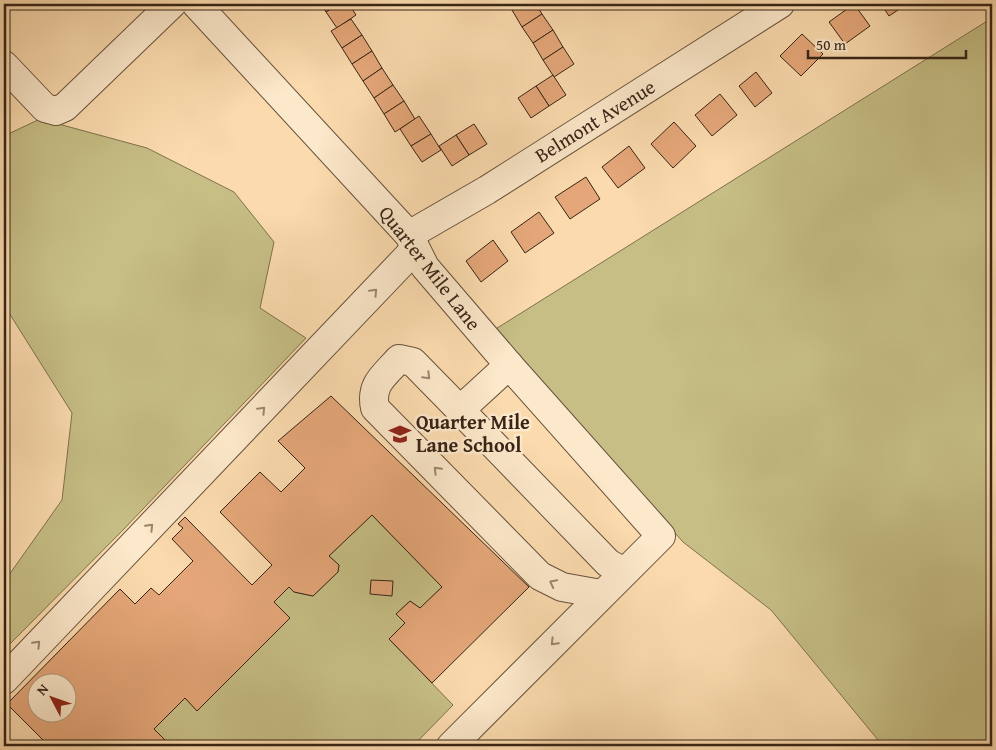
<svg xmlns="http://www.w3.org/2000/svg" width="996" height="750" font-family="'Gentium Book Plus',serif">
	<rect width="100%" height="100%" fill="#fbdbae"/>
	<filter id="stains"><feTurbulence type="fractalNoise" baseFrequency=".004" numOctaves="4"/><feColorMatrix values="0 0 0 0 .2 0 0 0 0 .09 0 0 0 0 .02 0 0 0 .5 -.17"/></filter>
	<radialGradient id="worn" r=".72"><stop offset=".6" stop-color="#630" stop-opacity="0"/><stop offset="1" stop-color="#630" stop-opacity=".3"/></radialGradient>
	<g fill="#c6be85" stroke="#7e714e">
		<polygon points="992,18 992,746 883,746 771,610 683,542 494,330"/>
		<polygon points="40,119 147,148 234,192 274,242 260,308 306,338 123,530 4,650 4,582 62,500 72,413 4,305 4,136"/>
		<polygon points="372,515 442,587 420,608 410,601 396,614 405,623 389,639 453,705 413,746 171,746 154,729 185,698 197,710 274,602 289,587 294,592 313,596 338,572 339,565 329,556"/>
	</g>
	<g fill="#e5a779" stroke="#372417" fill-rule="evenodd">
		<polygon points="321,4 339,4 326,12"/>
		<polygon points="339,4 349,4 356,15 337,28 326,12"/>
		<polygon points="521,4 536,4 542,14 522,27 512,10"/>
		<polygon points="854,4 870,26 845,44 829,22"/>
		<polygon points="881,4 907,4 889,16"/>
		<polygon points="542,14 553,30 533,43 522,27"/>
		<polygon points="351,19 362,35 342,48 331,31"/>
		<polygon points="553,30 563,47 543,60 533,43"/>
		<polygon points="802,34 823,54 801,76 780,56"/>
		<polygon points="362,35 372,51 352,64 342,48"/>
		<polygon points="563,47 574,64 554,77 543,60"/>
		<polygon points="372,51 382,68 363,81 352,64"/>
		<polygon points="382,68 393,85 374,98 363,81"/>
		<polygon points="756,72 772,93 755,107 739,86"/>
		<polygon points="553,75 566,95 549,106 536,86"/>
		<polygon points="393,85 404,101 384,114 374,98"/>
		<polygon points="536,86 549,106 531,118 518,98"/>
		<polygon points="720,94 737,115 712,136 695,115"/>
		<polygon points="404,101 415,119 395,132 384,114"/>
		<polygon points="419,116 431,134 411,146 400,129"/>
		<polygon points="674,122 696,146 673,168 651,144"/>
		<polygon points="474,124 487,144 469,155 456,135"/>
		<polygon points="431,134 441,150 422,162 411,146"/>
		<polygon points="456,135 469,155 452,166 439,146"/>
		<polygon points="629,146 645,168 618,188 602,167"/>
		<polygon points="586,177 600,199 570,219 555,197"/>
		<polygon points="539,212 554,233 525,253 511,232"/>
		<polygon points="493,240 508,261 481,282 466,261"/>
		<path d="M331 396 529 587 432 683 389 639 405 623 396 614 410 601 420 608 442 587 372 515 329 556 339 565 338 572 313 596 294 592 289 587 274 602 290 618 197 711 185 698 154 729 171 746H49L7 704 120 589 135 604 151 588 159 595 193 561 172 539 183 528 178 524 185 517 252 585 272 565 220 512 260 472 281 492 305 468 278 441ZM38 682H68V712H38Z"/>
		<polygon points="371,580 393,581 392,596 370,594"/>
	</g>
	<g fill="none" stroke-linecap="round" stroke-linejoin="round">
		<g stroke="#68523d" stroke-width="30">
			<g id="minor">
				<polyline points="196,4 409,235 425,267 509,365 661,536 451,746"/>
				<polyline points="4,65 45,108 56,111 65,107 172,4"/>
				<polyline points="409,235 487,190 780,4"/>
				<path d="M509 365 460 410 413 362 399 359C384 376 370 384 375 408L540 576 562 587 601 594"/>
				<polyline points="460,410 608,563 624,572"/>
				<polyline points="4,680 415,249"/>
			</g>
		</g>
		<use href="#minor" stroke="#fce8ca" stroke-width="28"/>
	</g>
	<defs><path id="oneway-chevron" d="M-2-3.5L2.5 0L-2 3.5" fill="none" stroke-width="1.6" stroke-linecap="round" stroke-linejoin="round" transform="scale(1.25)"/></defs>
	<g stroke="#9a8670">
		<use href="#oneway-chevron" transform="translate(374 292) rotate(-47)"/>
		<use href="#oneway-chevron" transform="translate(427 376) rotate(45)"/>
		<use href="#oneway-chevron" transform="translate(262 410) rotate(-46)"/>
		<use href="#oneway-chevron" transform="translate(437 470) rotate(-134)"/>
		<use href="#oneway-chevron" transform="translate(150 527) rotate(-46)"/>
		<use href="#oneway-chevron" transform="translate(553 583) rotate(-153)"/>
		<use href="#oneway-chevron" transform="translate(554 642) rotate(134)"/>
		<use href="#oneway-chevron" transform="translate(37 644) rotate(-46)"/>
	</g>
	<defs>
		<g id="school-bare" transform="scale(1.725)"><path d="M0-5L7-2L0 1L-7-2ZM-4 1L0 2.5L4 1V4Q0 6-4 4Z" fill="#8f2418" stroke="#fce8ca" stroke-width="2.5" paint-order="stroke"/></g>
	</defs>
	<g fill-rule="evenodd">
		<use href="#school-bare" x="400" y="434"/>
	</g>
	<g text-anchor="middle" stroke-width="5" stroke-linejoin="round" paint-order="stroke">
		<g font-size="20" fill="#372417" stroke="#fce8ca">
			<text transform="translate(595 121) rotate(-32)" y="7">Belmont Avenue</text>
			<text transform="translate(430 268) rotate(52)" y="7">Quarter Mile Lane</text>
		</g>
		<g font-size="20" font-weight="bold" fill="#372417" stroke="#fce8ca" text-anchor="start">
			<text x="416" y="429">Quarter Mile<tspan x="416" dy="23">Lane School</tspan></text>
		</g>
	</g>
	<rect width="996" height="750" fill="none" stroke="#fbdbae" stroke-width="20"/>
	<rect x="5" y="5" width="986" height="740" fill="none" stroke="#372417" stroke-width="2.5"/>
	<rect x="10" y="10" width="976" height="730" fill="none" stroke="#372417"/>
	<g transform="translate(52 698) rotate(311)"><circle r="24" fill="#fce8ca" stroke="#ad9a82"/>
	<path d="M0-4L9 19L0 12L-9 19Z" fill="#8f2418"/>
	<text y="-8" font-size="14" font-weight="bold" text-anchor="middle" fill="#372417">N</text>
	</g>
	<path d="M808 50v8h158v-8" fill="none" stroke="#372417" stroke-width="2.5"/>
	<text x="816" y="50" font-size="15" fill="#372417" stroke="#fce8ca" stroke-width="4" paint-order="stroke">50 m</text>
	<rect width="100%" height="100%" filter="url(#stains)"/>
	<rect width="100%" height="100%" fill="url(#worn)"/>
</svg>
